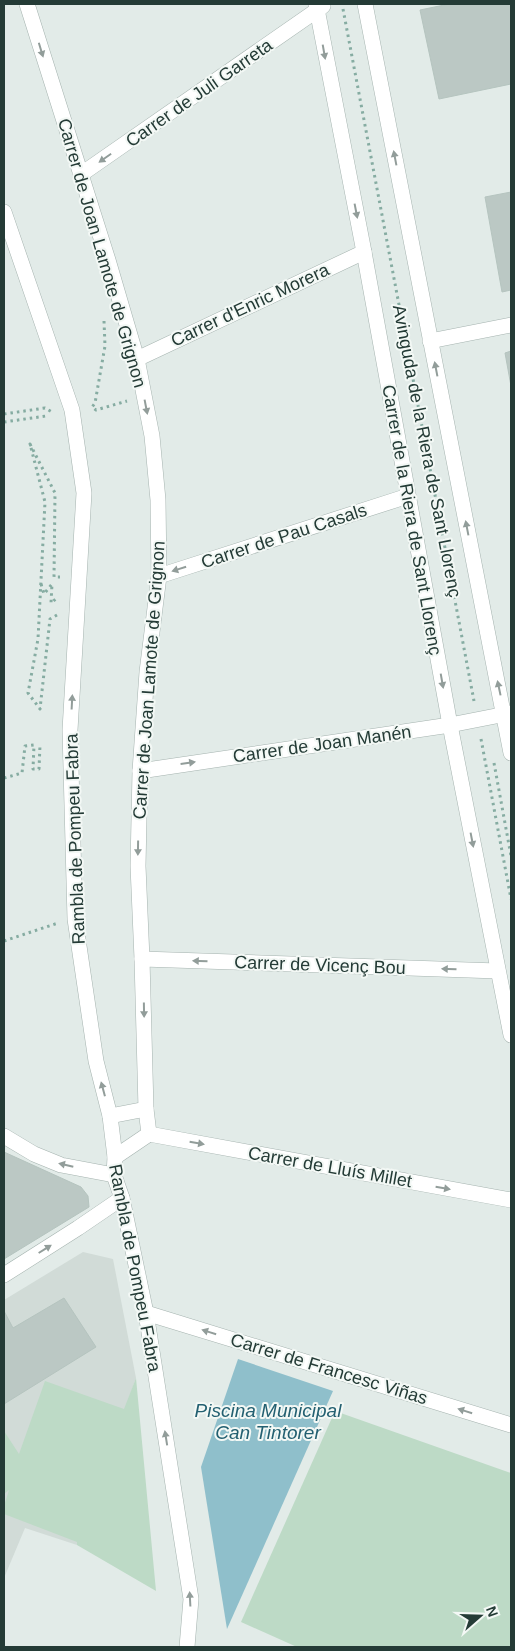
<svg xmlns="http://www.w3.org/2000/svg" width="515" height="1651" font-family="Helvetica,sans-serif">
	<rect width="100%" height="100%" fill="#e2ebe8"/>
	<polygon fill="#d1dbd7" points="83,1252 113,1259 136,1378 77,1545 25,1528 4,1578 4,1300"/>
	<g fill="#bddac6">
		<polygon points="136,1378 156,1591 77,1545 77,1542 4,1514 4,1506 9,1490 4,1494 4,1431 19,1454 45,1381 124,1409"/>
		<polygon points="335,1411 511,1473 511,1647 297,1647 241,1622"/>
	</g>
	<polygon fill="#8fbfcb" points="238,1359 333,1391 227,1629 201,1467"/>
	<g fill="#bbc8c4" stroke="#b5c4bf">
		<polygon points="449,4 511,4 511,84 439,99 420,10"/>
		<polygon points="511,192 511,290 502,292 485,197"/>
		<polygon points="511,351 511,386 505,353"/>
		<polygon points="4,1152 81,1187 88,1196 89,1207 4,1259"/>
		<polygon points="64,1298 96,1347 4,1404 4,1311 13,1328"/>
	</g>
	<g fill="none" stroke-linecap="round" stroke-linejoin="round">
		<g stroke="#a5b3af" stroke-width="16">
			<g id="street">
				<polyline points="27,4 108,260 137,359 152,436 158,500 159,576 147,672 140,771 138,866 142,959 146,1109 149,1134"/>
				<polyline points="316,4 364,252 450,725 511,1035"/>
				<polyline points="365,4 511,753"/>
				<polyline points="80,175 323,6"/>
				<polyline points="4,212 72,410 84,493 70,730 75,919 96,1061 110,1116 115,1157 114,1175 122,1198 146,1313 191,1599 187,1647"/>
				<polyline points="430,341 511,325"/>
				<polyline points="137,359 364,252"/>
				<polyline points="159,576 408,496"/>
				<polyline points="140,771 450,725 511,713"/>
				<polyline points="142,959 498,971"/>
				<polyline points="110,1116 146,1109"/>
				<polyline points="149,1134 511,1200"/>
				<polyline points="4,1136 34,1154 61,1165 114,1175"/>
				<polyline points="115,1157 149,1134"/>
				<polyline points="4,1275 78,1228 122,1198"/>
				<polyline points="146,1313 511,1425"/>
			</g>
		</g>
		<g stroke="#86aca2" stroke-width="3" stroke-dasharray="2.5 4" stroke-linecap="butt">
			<polyline points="343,9 474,701"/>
			<polyline points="104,321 105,346 95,403 92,407 96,410 127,401"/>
			<polyline points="4,414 45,408 52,412"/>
			<polyline points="4,422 46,416"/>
			<polyline points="41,584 44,594 52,584 51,603 58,597"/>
			<polyline points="57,615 50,619 40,709 28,693 38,639 45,502 30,444 55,493 54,577 60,577"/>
			<polyline points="481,739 511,899"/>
			<polyline points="494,763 511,856"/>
			<polyline points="4,778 22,773 25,746 34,745 33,769 39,769 40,745"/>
			<polyline points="4,941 58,923"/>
		</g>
		<use href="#street" stroke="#fff" stroke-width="15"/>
	</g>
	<defs><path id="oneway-solid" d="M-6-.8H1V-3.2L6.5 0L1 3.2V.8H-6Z" transform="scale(1.25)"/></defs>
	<g fill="#929d9a">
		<use href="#oneway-solid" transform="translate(41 50) rotate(73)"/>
		<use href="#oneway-solid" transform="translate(324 52) rotate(80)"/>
		<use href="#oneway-solid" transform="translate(105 158) rotate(145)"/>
		<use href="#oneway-solid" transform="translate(395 158) rotate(-101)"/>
		<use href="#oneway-solid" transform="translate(356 211) rotate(79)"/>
		<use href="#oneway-solid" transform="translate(436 369) rotate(-101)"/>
		<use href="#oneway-solid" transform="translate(146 407) rotate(79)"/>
		<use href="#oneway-solid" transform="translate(467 528) rotate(-101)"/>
		<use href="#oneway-solid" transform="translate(179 569) rotate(162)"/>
		<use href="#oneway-solid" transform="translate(442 681) rotate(80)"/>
		<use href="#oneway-solid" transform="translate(499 688) rotate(-102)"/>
		<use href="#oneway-solid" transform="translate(72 702) rotate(-87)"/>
		<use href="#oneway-solid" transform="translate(188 763) rotate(-8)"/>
		<use href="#oneway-solid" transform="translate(472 840) rotate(79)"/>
		<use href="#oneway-solid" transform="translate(138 848) rotate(91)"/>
		<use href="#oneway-solid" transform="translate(200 961) rotate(-178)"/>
		<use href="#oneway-solid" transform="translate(449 969) rotate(-178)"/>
		<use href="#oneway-solid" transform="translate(144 1010) rotate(89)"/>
		<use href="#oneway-solid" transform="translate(103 1089) rotate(-105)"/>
		<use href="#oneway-solid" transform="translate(197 1143) rotate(10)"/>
		<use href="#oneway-solid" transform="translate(66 1165) rotate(-167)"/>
		<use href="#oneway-solid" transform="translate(443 1188) rotate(10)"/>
		<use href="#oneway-solid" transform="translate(45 1249) rotate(-32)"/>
		<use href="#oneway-solid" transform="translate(209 1332) rotate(-163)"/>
		<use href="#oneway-solid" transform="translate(465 1411) rotate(-163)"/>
		<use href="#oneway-solid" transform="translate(166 1438) rotate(-99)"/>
		<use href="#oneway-solid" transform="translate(190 1599) rotate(-93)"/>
	</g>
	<g text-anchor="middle" stroke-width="4" stroke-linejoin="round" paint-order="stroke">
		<g font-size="18" fill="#243b36" stroke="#f3f8f5">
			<text transform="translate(199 93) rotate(-35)" y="6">Carrer de Juli Garreta</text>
			<text transform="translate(102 253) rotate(74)" y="6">Carrer de Joan Lamote de Grignon</text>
			<text transform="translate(250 305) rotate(-25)" y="6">Carrer d'Enric Morera</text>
			<text transform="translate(427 451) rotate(79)" y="6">Avinguda de la Riera de Sant Llorenç</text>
			<text transform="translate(412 520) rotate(80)" y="6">Carrer de la Riera de Sant Llorenç</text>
			<text transform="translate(284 536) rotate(-18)" y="6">Carrer de Pau Casals</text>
			<text transform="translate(149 680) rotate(-86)" y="6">Carrer de Joan Lamote de Grignon</text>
			<text transform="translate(322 744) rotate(-8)" y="6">Carrer de Joan Manén</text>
			<text transform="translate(75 839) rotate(-92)" y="6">Rambla de Pompeu Fabra</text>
			<text transform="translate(320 965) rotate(2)" y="6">Carrer de Vicenç Bou</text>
			<text transform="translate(330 1167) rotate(10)" y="6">Carrer de Lluís Millet</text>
			<text transform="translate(135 1268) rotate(79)" y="6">Rambla de Pompeu Fabra</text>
			<text transform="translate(329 1369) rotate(17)" y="6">Carrer de Francesc Viñas</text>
		</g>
		<g font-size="19" font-style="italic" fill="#236071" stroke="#f3f8f5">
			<text x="268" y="1417">Piscina Municipal<tspan x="268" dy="22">Can Tintorer</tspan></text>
		</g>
	</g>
	<rect width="515" height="1651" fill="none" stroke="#243b36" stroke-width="10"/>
	<g transform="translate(480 1616) rotate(70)" stroke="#f3f8f5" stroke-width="4" paint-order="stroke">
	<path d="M0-4L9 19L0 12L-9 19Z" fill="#243b36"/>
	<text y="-8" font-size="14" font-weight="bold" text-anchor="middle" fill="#243b36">N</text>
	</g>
</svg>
